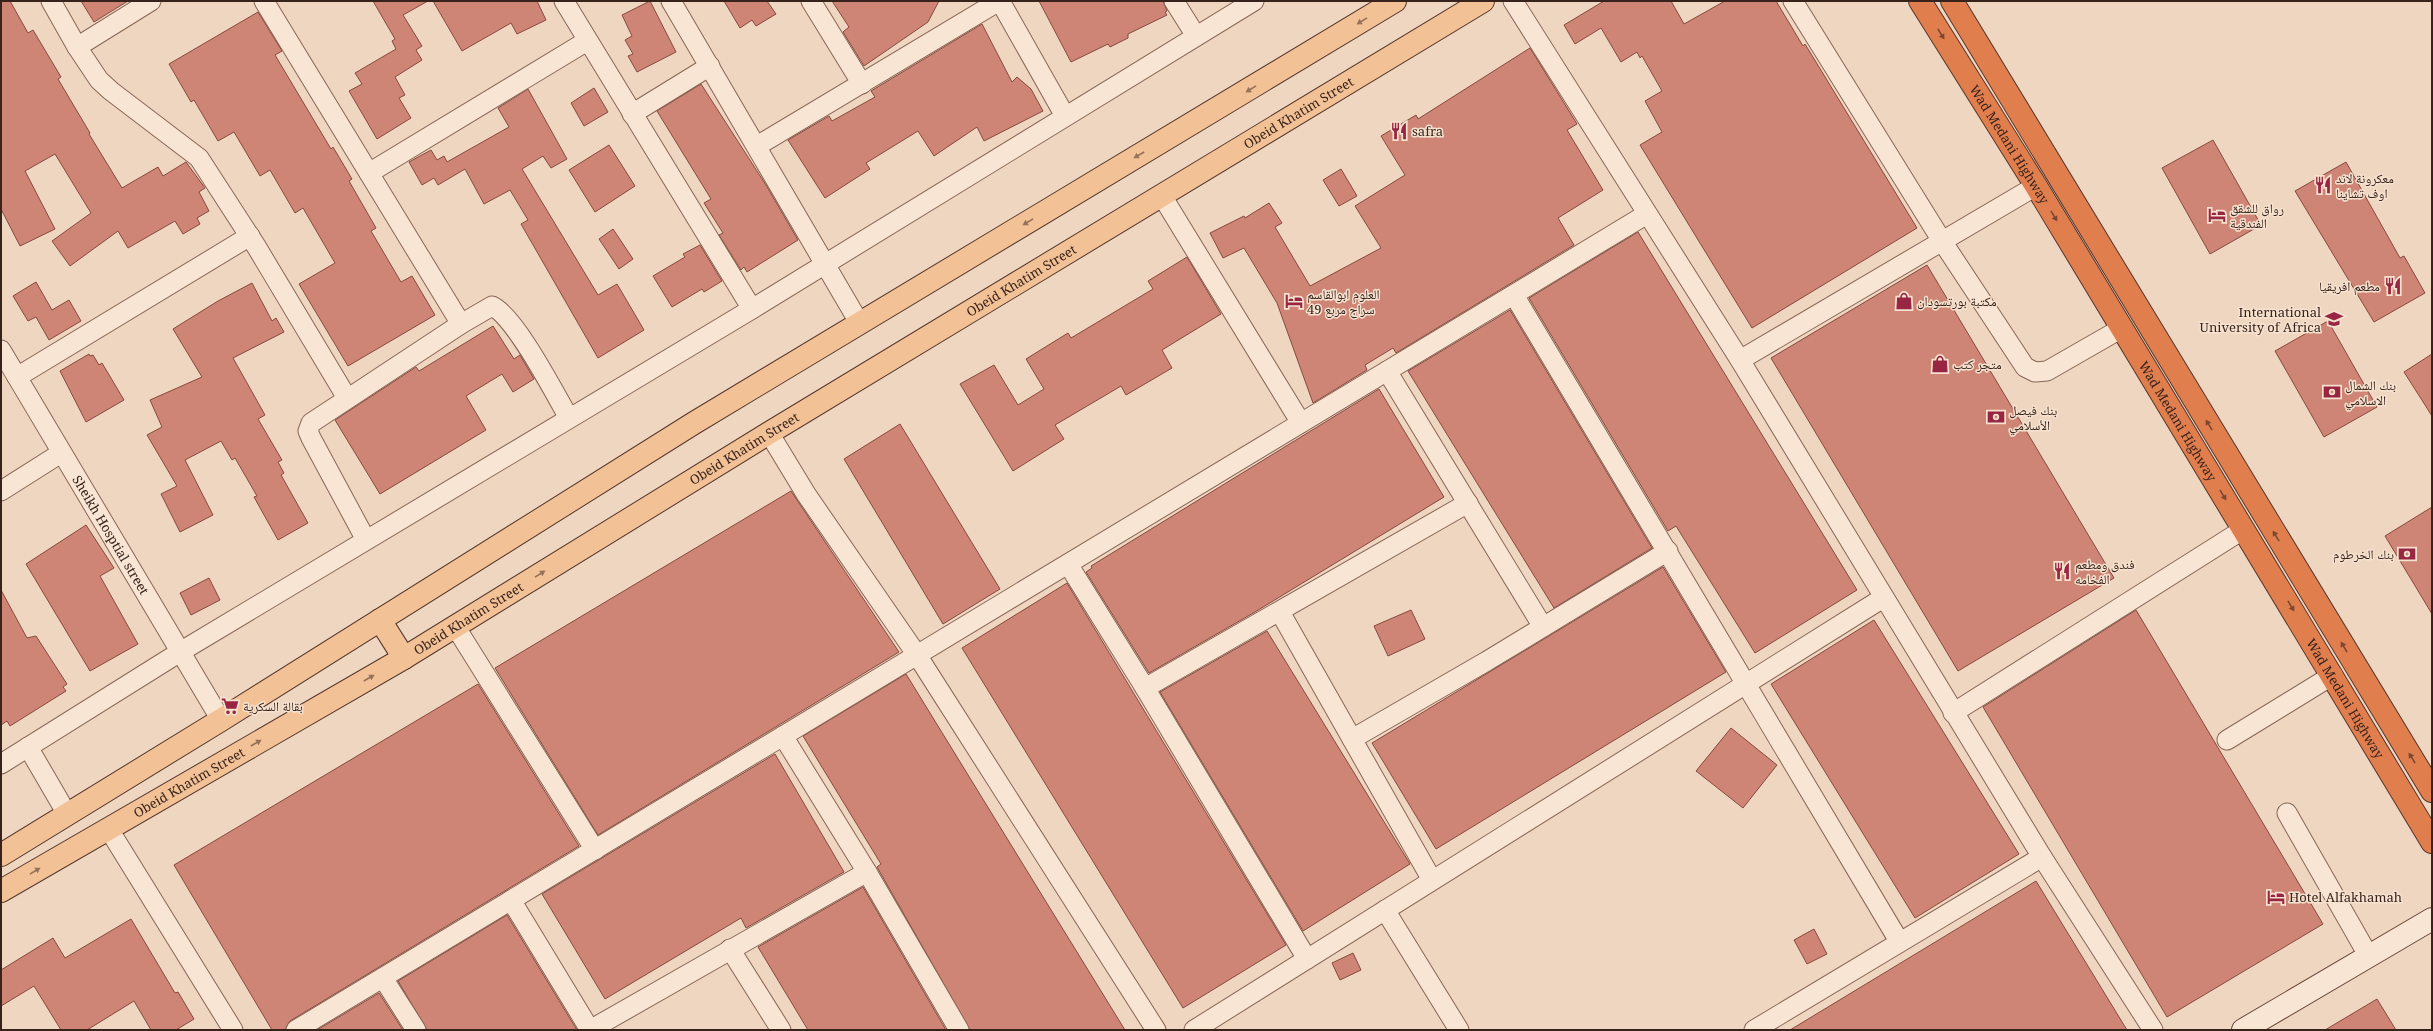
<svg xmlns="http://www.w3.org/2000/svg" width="2433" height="1031" font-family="'Noto Serif','Noto Naskh Arabic',serif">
	<rect width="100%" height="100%" fill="#efd6c0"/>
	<g fill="#ce8575" stroke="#88493d">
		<polygon points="1,1 10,1 28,33 33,30 61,77 58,79 90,133 89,134 122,188 158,167 163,176 186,162 205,188 199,192 209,211 197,218 200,224 183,234 175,221 128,248 118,231 70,266 52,241 91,213 55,154 25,171 55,229 20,246 1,209"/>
		<polygon points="81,1 128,1 94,22"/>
		<polygon points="373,1 428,1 403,15 422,46 416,50 422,60 395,77 405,95 399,98 411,118 377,139 349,91 362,84 355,73 396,49 392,41 395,39"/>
		<polygon points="433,1 537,1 546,20 517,34 511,23 462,51"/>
		<polygon points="650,1 676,52 637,72 628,56 633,54 625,40 632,36 622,15"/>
		<polygon points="724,1 767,1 776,14 756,26 752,20 740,28"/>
		<polygon points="832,1 939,1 928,22 864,66 843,32 849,27"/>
		<polygon points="1039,1 1163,1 1167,11 1165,12 1167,15 1128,34 1128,38 1110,47 1108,44 1071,62"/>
		<polygon points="1604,1 1671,1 1684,24 1725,1 1776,1 1803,46 1805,44 1917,228 1752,328 1640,145 1662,132 1645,101 1662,91 1642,56 1640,58 1637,52 1621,62 1601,28 1575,44 1564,25"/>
		<polygon points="258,12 282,51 275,55 331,149 333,147 352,179 349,181 376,228 371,231 401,282 412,276 435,315 348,366 299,284 335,263 303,208 295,213 270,170 260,176 234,132 218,141 194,100 191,102 169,64"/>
		<polygon points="982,24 1012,82 1017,77 1031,89 1043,111 984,141 977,127 934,156 918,131 866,163 870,169 825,198 788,140 829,116 832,121 875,97 871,91"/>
		<polygon points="1530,48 1577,124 1567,130 1603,190 1558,218 1574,245 1396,353 1393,348 1365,365 1367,370 1313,403 1277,303 1244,248 1223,258 1210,233 1244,216 1245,218 1269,203 1282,223 1275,227 1310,286 1381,248 1355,206 1405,175 1381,136 1416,115 1418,119"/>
		<polygon points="701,84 766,185 798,240 747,272 744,267 741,270 719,235 723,233 704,203 711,199 657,111"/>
		<polygon points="594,88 608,112 584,126 571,103"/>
		<polygon points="528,89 567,159 551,168 543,156 522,169 598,295 617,284 644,330 598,358 521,224 528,220 510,190 484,204 465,169 438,185 434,178 422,185 409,162 431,150 437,160 444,156 447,162 509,127 498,108"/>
		<polygon points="2213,140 2261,225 2210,254 2162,168"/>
		<polygon points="609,145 635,186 595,212 569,170"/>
		<polygon points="2346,162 2400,258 2404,256 2425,293 2374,322 2295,191"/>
		<polygon points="1341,169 1357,196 1339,206 1323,180"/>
		<polygon points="613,229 633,259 619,269 599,239"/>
		<polygon points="1638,232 1857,590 1755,653 1676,526 1668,531 1529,298"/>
		<polygon points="700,245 722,281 704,292 702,289 672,307 653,276 685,257 683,254"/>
		<polygon points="1187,257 1221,314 1162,350 1172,368 1126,395 1121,386 1055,425 1064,439 1013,471 960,384 994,365 1018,405 1044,389 1026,359 1068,333 1071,338 1153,289 1148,281"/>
		<polygon points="1927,265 2114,578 1958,671 1771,358"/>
		<polygon points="36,282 52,310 69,300 81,321 49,340 36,317 28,321 13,296"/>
		<polygon points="252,283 272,321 276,318 284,332 233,358 265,415 258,419 282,460 278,462 284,473 281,475 308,523 278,540 254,497 257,496 235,458 232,460 221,441 185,460 213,515 180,532 161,494 177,486 147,435 162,427 150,400 202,377 173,329 218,301"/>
		<polygon points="1510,310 1652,548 1554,608 1408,371"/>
		<polygon points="2328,321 2377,407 2324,437 2275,351"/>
		<polygon points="493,326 514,359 520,355 534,379 513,392 502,374 466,396 486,430 380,494 335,420 416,367 419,371"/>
		<polygon points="89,354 90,356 93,355 99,365 102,363 124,400 86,422 60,371"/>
		<polygon points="2432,354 2432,416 2404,372"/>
		<polygon points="1379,389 1444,497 1255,612 1149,673 1086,572 1092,568 1091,566"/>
		<polygon points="900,424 1000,589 943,624 844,459"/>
		<polygon points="791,491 899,652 598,835 495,668"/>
		<polygon points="2432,507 2432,614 2385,536"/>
		<polygon points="86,525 114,568 100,576 138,644 90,671 26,564"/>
		<polygon points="1663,567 1726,672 1436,849 1372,743"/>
		<polygon points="209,578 220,600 191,615 180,593"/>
		<polygon points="1067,583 1286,945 1183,1008 962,648"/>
		<polygon points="1,590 27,638 36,636 67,684 63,687 66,691 10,726 7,721 1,725"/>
		<polygon points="1411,610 1425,639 1388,656 1374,626"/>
		<polygon points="2136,610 2323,924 2167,1017 1983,707"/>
		<polygon points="1874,620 2019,854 1915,918 1771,684"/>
		<polygon points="1267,631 1410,864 1303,931 1160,692"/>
		<polygon points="906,674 1032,879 1125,1030 970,1030 877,867 881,864 803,736"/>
		<polygon points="478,684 579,846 290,1021 285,1030 272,1030 174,865"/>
		<polygon points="1731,728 1777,765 1743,808 1696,771"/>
		<polygon points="775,754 844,872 746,928 741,918 605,999 542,894"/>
		<polygon points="2036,881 2127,1030 1790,1030 1861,987"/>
		<polygon points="863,887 946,1030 808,1030 758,947"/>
		<polygon points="507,915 577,1030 427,1030 398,981"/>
		<polygon points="131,919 175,993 178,992 194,1019 176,1030 151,1030 134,1001 87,1030 61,1030 34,986 1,1006 1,970 53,938 65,958"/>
		<polygon points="1814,929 1827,954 1807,964 1794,940"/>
		<polygon points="1353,953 1361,970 1340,980 1332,963"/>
		<polygon points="379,993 403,1030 317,1030"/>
		<polygon points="2377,999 2396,1030 2325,1030"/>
	</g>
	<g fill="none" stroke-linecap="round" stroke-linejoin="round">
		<g stroke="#886657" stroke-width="21">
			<g id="street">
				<polyline points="51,1 77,47 99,80 111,91 199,158 256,246 347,398"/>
				<polyline points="264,1 461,324 311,423 308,431 311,438 366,540"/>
				<polyline points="564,1 752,309"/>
				<polyline points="671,1 860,324"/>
				<polyline points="811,1 862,84"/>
				<polyline points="1000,1 1065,116"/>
				<polyline points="1174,1 1196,36"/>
				<polyline points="1513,1 1740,360 2042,857 2153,1030"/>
				<polyline points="1793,1 1942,241 2025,367 2035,372 2047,371 2122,328"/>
				<polyline points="77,47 151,1"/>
				<polyline points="632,114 710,66"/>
				<polyline points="757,146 999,1"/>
				<polyline points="369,173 587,41"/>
				<polyline points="1162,196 1301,423"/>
				<polyline points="1514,295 1899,941"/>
				<path d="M461 324 492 306C515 316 555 394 569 418"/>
				<path id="s1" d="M1 350 221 720"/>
				<polyline points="1740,360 2036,186"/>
				<polyline points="1387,371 1543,627"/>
				<polyline points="17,377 250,236"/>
				<polyline points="769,433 806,494 917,655 1156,1030"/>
				<polyline points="1,491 61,453"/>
				<polyline points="1068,564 1145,688 1307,959"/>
				<polyline points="1280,612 1432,880"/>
				<polyline points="455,626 595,850"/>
				<polyline points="1145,688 1468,503"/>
				<polyline points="1953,713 2244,529"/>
				<polyline points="783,736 867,872 959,1030"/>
				<polyline points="1352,739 1487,661 1668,551"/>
				<polyline points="2227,740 2333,675"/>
				<polyline points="28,747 67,814"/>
				<polyline points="1,764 180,652 752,309 1254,1"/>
				<polyline points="2287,813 2368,955"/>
				<polyline points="108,828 233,1030"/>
				<polyline points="511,900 590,1030"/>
				<polyline points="1385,910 1459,1030"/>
				<polyline points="730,949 781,1030"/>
				<polyline points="383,978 416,1030"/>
				<polyline points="296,1030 1647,214"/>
				<polyline points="590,1030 867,872"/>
				<polyline points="1194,1030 1883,598"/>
				<polyline points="1754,1030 2042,857"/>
			</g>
		</g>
		<g stroke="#6a473b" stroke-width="24">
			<polyline id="secondary" points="2243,1030 2432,919"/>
		</g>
		<g stroke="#55362c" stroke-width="24">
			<g id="primary">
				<polyline points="380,620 404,658"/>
				<polyline points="1,855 221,720 694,423 1395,1"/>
				<path id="s2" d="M1 891 404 658 769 433 1483 1"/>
			</g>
		</g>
		<g stroke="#55362c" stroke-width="24">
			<g id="highway">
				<path id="s3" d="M1920 1 2036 186 2432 842"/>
				<polyline points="1952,1 2432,791"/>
			</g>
		</g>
		<use href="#street" stroke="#f9e5d3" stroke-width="19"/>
		<use href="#secondary" stroke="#f9e5d3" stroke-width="22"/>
		<use href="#primary" stroke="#f3c196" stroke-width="22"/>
		<use href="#highway" stroke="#e17e4e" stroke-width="22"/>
	</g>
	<defs><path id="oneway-solid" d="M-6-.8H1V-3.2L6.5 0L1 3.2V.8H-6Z"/></defs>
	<g fill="#957259">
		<use href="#oneway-solid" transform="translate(1362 21) rotate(148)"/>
		<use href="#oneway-solid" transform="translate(1251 89) rotate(148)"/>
		<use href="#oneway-solid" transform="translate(1139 155) rotate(150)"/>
		<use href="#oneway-solid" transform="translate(1028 222) rotate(149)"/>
		<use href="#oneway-solid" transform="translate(540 574) rotate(-32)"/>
		<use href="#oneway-solid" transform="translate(369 678) rotate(-30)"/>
		<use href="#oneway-solid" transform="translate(256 743) rotate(-30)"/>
		<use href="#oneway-solid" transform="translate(35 871) rotate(-31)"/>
	</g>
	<g fill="#7b4730">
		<use href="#oneway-solid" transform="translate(1941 34) rotate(58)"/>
		<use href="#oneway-solid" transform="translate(2054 216) rotate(59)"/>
		<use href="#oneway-solid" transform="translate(2209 425) rotate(-121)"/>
		<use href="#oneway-solid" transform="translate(2223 495) rotate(59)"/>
		<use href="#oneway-solid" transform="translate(2276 536) rotate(-121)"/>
		<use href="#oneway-solid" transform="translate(2291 606) rotate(59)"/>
		<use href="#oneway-solid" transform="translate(2344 647) rotate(-121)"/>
		<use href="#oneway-solid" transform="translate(2412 758) rotate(-121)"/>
	</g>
	<defs>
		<g id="restaurant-bare" transform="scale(1.38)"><path d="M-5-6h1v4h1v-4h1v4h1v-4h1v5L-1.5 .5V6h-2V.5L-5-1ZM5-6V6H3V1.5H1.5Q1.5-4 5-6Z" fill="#982642" stroke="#f6e2cf" stroke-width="2.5" paint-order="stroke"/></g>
		<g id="hotel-bare" transform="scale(1.38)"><path d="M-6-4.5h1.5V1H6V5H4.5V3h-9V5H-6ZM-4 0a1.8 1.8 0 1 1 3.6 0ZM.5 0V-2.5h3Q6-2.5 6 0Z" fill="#982642" stroke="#f6e2cf" stroke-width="2.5" paint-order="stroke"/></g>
		<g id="shop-bare" transform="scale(1.38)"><path d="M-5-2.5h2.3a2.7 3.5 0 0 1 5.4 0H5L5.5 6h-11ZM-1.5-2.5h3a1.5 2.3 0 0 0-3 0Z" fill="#982642" stroke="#f6e2cf" stroke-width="2.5" paint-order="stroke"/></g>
		<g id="university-bare" transform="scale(1.38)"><path d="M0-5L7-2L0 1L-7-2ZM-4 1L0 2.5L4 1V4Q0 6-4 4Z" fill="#982642" stroke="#f6e2cf" stroke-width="2.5" paint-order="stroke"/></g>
		<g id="bank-bare" transform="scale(1.38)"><path d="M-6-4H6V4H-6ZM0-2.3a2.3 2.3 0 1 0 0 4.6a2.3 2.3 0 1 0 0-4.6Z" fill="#982642" stroke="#f6e2cf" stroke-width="2.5" paint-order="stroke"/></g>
		<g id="supermarket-bare" transform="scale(1.38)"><path d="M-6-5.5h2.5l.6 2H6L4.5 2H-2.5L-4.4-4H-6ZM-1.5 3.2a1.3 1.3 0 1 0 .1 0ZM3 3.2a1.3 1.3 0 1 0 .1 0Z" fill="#982642" stroke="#f6e2cf" stroke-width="2.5" paint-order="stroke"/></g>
	</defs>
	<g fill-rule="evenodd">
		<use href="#restaurant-bare" x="1399" y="131"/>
		<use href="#restaurant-bare" x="2323" y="185"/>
		<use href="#hotel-bare" x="2217" y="215"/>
		<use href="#restaurant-bare" x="2393" y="286"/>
		<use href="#hotel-bare" x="1294" y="301"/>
		<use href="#shop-bare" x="1904" y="301"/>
		<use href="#university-bare" x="2334" y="319"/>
		<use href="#shop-bare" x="1940" y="364"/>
		<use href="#bank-bare" x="2332" y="392"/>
		<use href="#bank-bare" x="1996" y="417"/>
		<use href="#bank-bare" x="2407" y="554"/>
		<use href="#restaurant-bare" x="2062" y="571"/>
		<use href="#supermarket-bare" x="230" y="706"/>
		<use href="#hotel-bare" x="2276" y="897"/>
	</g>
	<g text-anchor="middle" stroke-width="3" stroke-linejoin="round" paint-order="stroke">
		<g font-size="13" fill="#37231c" stroke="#f6e2cf">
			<text dy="5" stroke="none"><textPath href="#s2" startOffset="1513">Obeid Khatim Street</textPath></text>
			<text dy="5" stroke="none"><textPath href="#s3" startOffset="169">Wad Medani Highway</textPath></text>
			<text dy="5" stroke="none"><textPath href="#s2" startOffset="1189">Obeid Khatim Street</textPath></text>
			<text dy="5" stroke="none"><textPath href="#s3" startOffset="493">Wad Medani Highway</textPath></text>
			<text dy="5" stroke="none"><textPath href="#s2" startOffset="865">Obeid Khatim Street</textPath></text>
			<text dy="5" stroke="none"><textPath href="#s1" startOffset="215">Sheikh Hosptial street</textPath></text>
			<text dy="5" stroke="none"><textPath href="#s2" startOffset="541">Obeid Khatim Street</textPath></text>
			<text dy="5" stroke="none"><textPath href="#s3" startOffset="817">Wad Medani Highway</textPath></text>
			<text dy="5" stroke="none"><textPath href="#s2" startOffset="217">Obeid Khatim Street</textPath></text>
		</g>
		<g font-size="13" fill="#37231c" stroke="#f6e2cf" text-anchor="start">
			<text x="1412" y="136">safra</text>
			<text x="2336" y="183">معكرونة لاند<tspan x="2336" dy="15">اوف تشاينا</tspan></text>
			<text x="2230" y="213">رواق للشقق<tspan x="2230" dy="15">الفندقية</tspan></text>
			<text x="2380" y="291" text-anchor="end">مطعم افريقيا</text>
			<text x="1307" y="299">العلوم ابوالقاسم<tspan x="1307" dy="15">سراج مربع 49</tspan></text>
			<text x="1917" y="306">مكتبة بورتسودان</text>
			<text x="2321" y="317" text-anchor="end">International<tspan x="2321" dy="15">University of Africa</tspan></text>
			<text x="1953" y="369">متجر كتب</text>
			<text x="2345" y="390">بنك الشمال<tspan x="2345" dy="15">الاسلامي</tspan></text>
			<text x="2009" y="415">بنك فيصل<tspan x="2009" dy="15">الأسلامي</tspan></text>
			<text x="2394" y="559" text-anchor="end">بنك الخرطوم</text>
			<text x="2075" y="569">فندق ومطعم<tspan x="2075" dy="15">الفخامه</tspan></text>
			<text x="243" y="711">بقالة السكرية</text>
			<text x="2289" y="902">Hotel Alfakhamah</text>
		</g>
	</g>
	<rect width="2433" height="1031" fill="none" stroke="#37231c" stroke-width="4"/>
</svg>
